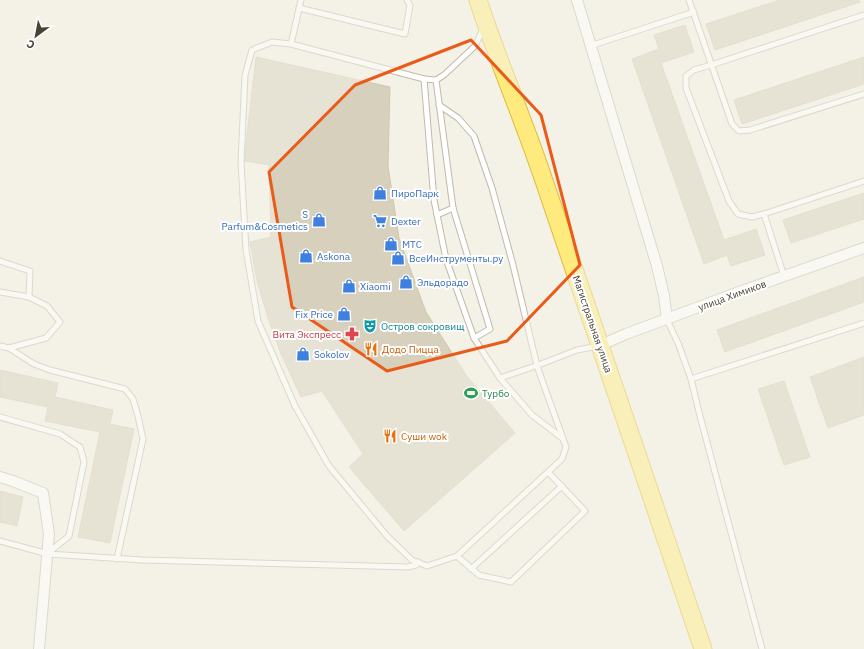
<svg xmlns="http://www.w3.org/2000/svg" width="864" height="649" font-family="'IBM Plex Sans',sans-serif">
	<rect width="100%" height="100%" fill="#f4f2e7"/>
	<g fill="#d6d0bd" stroke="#d0c9b0">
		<polygon points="780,0 859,0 860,2 715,50 706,24"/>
		<polygon points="685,25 694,52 661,63 724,240 756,229 765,255 731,266 727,255 704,264 632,59 659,49 654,35"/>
		<polygon points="256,57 390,87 388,166 399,238 426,312 466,375 515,433 404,531 349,467 363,454 322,391 301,397 281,354 268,318 257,281 250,242 271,237 269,165 245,161 246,143"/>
		<polygon points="864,57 864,84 742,124 734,100"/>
		<polygon points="864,193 864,219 791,243 783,220"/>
		<polygon points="864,277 864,302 725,352 717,330"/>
		<polygon points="864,357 864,415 828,428 810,377"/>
		<polygon points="0,370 58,383 55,397 113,410 110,424 134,429 110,543 78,537 100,432 45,421 48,407 0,397"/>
		<polygon points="784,381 810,457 784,465 758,389"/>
		<polygon points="0,491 23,497 17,526 0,522"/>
	</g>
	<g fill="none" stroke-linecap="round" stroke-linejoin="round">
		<g stroke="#bfbbaa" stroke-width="7">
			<g id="service">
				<polyline points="689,0 732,124 739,131 750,130 864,94"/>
				<polyline points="299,8 405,34 410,5 407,0"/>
				<polyline points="291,44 301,0"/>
				<polyline points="590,46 694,12"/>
				<polyline points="424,79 434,200 446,259 474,338 500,378 541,364 577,350 598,346"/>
				<polyline points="436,80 453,208"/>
				<polyline points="439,105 458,118 474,136 492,188 513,265 537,366 566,447 562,459 457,556 427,566 412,560 387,536 329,466 295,406 258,321 246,250 241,162 245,75 252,50 272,42 291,44 424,79 436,80 444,75 475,46 483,29"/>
				<polyline points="764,214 864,181"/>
				<polyline points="437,215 453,208 490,329 474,338"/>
				<polyline points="0,261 30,271 29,297"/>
				<polyline points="784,276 764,214 752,217 738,214 729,201 686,88 686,76 694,70 711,65 864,15"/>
				<polyline points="0,292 29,297 47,306 60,322 46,338 9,348 0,346"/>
				<polyline points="667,320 678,343 691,379 700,416 762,649"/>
				<polyline points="9,348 34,364 50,370 125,389 133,399 138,416 143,439 117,559"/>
				<polyline points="500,378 532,415 562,438"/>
				<polyline points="691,379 864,323"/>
				<polyline points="0,417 60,434 80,447 84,462 69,536 48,553"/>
				<polyline points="0,541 48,554 142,560 408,567 416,565 418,562"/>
				<polyline points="457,556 479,575 511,582 585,511 548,472"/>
				<polyline points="471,569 562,486"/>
			</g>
		</g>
		<g stroke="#bfbbaa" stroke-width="12">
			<g id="minor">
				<polyline points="577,0 657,266 664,296 667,320"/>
				<polyline points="601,345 626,334 739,292 864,248"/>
				<polyline points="0,477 13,481 43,493 49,534 39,649"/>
			</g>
		</g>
		<g stroke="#dfbb36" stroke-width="19">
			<path id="trunk" d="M478 0C497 58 521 114 541 172 596 331 649 490 703 649"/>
		</g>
		<use href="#service" stroke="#fff" stroke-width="5"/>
		<use href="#minor" stroke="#fff" stroke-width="10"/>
		<use href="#trunk" stroke="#ffea7e" stroke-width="17"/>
	</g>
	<path d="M0 0H864V649H0ZM471 40 541 115 580 265 507 341 387 371 292 307 269 172 355 85Z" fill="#f4f2e7" fill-opacity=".55" fill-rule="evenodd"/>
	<path fill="none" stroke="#ea5a19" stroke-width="3" stroke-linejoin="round" d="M471 40 541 115 580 265 507 341 387 371 292 307 269 172 355 85Z"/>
	<defs>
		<g id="shop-bare" transform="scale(1.08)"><path d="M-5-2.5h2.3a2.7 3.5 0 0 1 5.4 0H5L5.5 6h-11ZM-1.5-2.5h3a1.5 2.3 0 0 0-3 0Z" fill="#3f7fe0" stroke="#fff" stroke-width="2.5" paint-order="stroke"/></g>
		<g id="supermarket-bare" transform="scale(1.08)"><path d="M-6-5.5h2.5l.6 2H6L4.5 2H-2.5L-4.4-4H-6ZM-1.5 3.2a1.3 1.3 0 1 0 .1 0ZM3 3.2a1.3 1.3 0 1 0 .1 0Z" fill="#3f7fe0" stroke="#fff" stroke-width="2.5" paint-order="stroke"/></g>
		<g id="theatre-bare" transform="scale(1.08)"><path d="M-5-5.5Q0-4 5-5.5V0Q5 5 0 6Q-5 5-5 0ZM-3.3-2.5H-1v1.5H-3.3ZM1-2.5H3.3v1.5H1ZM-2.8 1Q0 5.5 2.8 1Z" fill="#0f9aa8" stroke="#fff" stroke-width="2.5" paint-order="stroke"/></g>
		<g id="pharmacy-bare" transform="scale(1.08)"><path d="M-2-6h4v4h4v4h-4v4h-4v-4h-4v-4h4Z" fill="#e0444e" stroke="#fff" stroke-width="2.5" paint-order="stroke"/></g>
		<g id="restaurant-bare" transform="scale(1.08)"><path d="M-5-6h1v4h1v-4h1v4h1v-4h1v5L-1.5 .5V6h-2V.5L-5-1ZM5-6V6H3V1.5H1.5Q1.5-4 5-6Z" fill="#e8710a" stroke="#fff" stroke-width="2.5" paint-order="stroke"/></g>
		<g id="stadium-bare" transform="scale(1.08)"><path d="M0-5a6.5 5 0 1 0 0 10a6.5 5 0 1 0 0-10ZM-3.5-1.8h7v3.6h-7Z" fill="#2e9e5b" stroke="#fff" stroke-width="2.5" paint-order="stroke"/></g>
	</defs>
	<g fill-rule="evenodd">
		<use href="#shop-bare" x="380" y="193"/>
		<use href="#shop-bare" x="319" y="220"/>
		<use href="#supermarket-bare" x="380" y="221"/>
		<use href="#shop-bare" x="391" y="244"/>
		<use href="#shop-bare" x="306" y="256"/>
		<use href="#shop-bare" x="398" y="258"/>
		<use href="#shop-bare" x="406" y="282"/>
		<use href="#shop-bare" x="349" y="286"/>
		<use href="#shop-bare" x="344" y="314"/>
		<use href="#theatre-bare" x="370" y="326"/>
		<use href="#pharmacy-bare" x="352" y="334"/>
		<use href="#restaurant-bare" x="371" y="349"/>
		<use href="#shop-bare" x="303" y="354"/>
		<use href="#stadium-bare" x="471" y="393"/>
		<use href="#restaurant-bare" x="390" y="436"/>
	</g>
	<g text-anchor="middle" stroke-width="4" stroke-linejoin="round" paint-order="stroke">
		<g font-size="10" fill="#366cbe" stroke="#fff" text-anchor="start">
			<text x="391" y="197">ПироПарк</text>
			<text x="308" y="218" text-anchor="end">S<tspan x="308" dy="12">Parfum&amp;Cosmetics</tspan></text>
			<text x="391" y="225">Dexter</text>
			<text x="402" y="248">МТС</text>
			<text x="317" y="260">Askona</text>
			<text x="409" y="262">ВсеИнструменты.ру</text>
			<text x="417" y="286">Эльдорадо</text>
			<text x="360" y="290">Xiaomi</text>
			<text x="333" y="318" text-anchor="end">Fix Price</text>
			<text x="314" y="358">Sokolov</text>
		</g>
		<g font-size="10" fill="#474336" stroke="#fff">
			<text transform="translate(732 295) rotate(-20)" y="4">улица Химиков</text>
			<text transform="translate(593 324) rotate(71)" y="4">Магистральная улица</text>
		</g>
		<g font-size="10" fill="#0d838f" stroke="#fff" text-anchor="start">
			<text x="381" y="330">Остров сокровищ</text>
		</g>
		<g font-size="10" fill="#be3a42" stroke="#fff" text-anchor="end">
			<text x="341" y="338">Вита Экспресс</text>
		</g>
		<g font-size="10" fill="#c56008" stroke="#fff" text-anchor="start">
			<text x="382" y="353">Додо Пицца</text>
			<text x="401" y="440">Суши wok</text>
		</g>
		<g font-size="10" fill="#27864d" stroke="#fff" text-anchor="start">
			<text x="482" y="397">Турбо</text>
		</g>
	</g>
	<g transform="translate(36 36) rotate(212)" stroke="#ffffff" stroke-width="3" paint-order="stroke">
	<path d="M0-3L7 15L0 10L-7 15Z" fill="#474336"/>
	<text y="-6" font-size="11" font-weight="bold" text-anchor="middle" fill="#474336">С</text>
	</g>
</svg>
